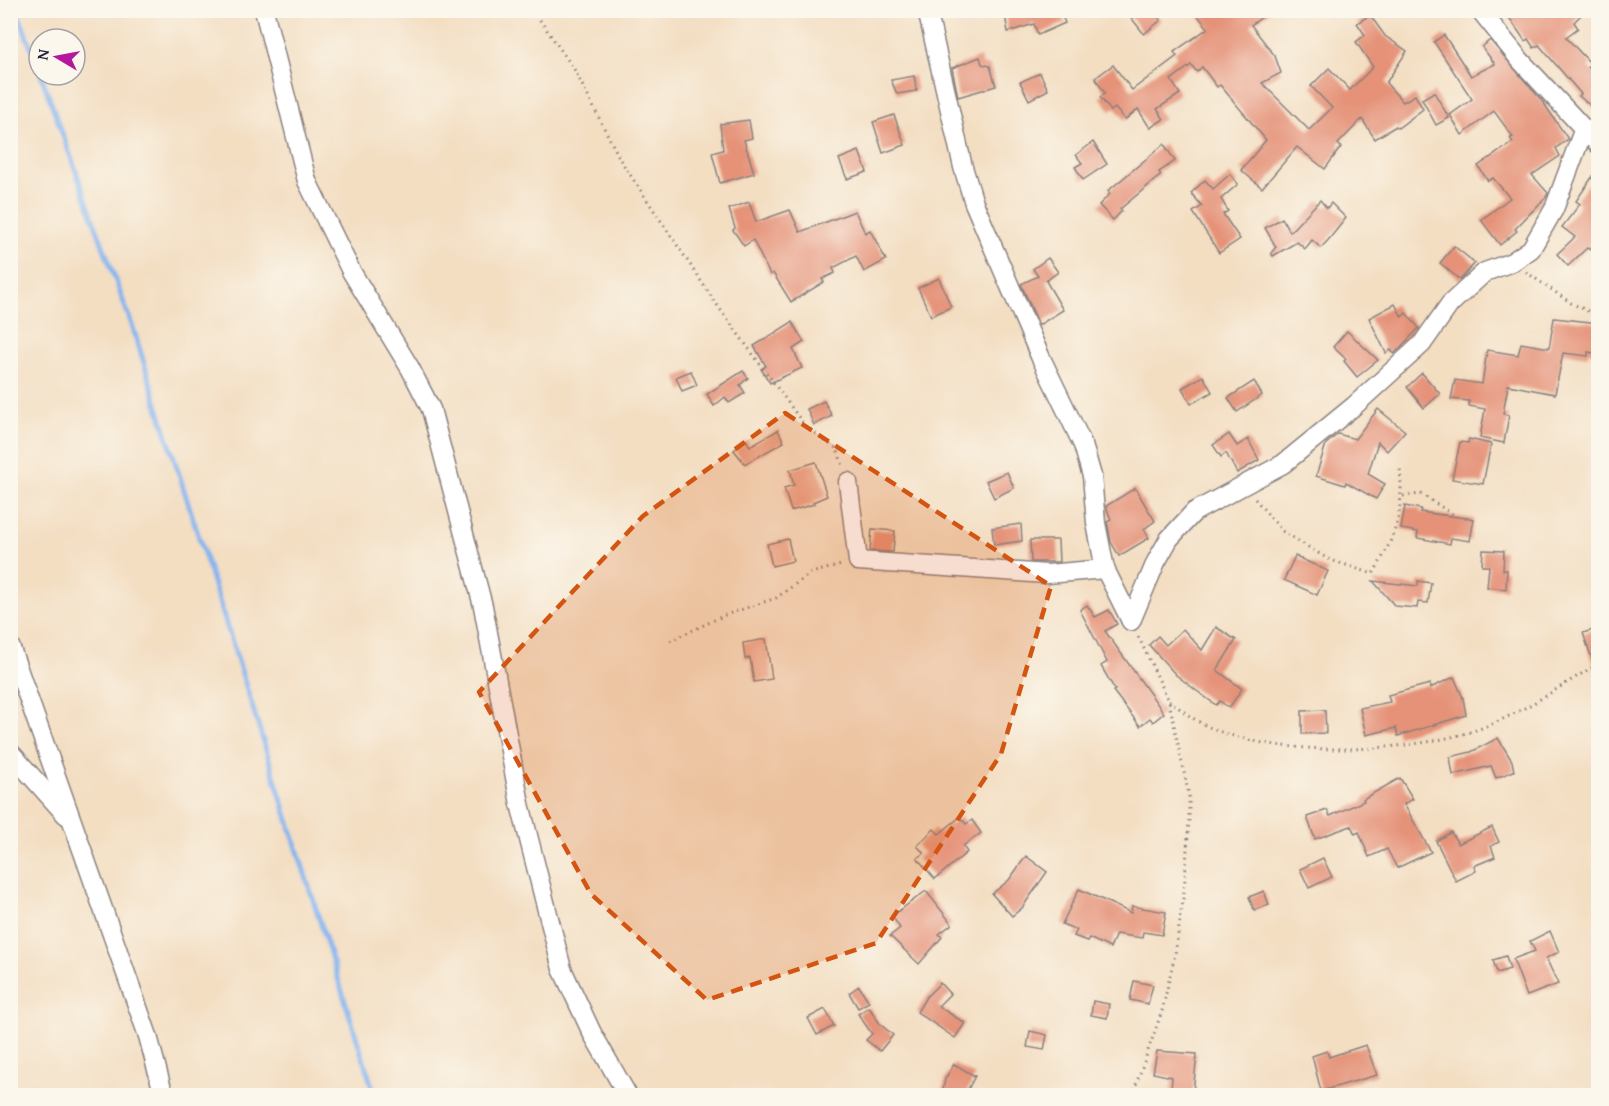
<svg xmlns="http://www.w3.org/2000/svg" width="1609" height="1106" font-family="'Gentium Book Plus',serif">
	<rect width="100%" height="100%" fill="#fbf7ec"/>
	<filter id="ink" filterUnits="userSpaceOnUse"><feTurbulence type="fractalNoise" baseFrequency=".0167" numOctaves="2"/><feDisplacementMap in="SourceGraphic" scale="12" xChannelSelector="R" yChannelSelector="G"/><feConvolveMatrix kernelMatrix="1 2 1 2 8 2 1 2 1" color-interpolation-filters="sRGB"/></filter>
	<filter id="wash" filterUnits="userSpaceOnUse"><feTurbulence type="fractalNoise" baseFrequency=".008" numOctaves="4" result="noise"/><feDisplacementMap in="SourceGraphic" scale="24" xChannelSelector="R" yChannelSelector="G"/><feGaussianBlur stdDeviation="1.35" result="paint"/><feColorMatrix in="noise" values="0 0 0 0 0 0 0 0 0 0 0 0 0 0 0 0 0 1.4 0 .05"/><feComposite in="paint" operator="in"/></filter>
	<g filter="url(#wash)">
		<rect width="100%" height="100%" fill="#f3dec2"/>
		<g fill="none" stroke-linecap="round" stroke-linejoin="round">
			<g stroke="#83b4ef" stroke-width="5">
				<polyline points="17,10 39,70"/>
				<polyline points="41,75 133,328 375,1096"/>
			</g>
		</g>
		<g id="blocks">
			<g fill="#e59278">
				<polygon points="1004,10 1060,10 1065,23 1038,35 1034,24 1008,32"/>
				<polygon points="1125,10 1152,10 1161,20 1144,34"/>
				<polygon points="1193,10 1272,10 1251,25 1275,56 1281,73 1262,83 1309,130 1332,108 1311,86 1329,68 1350,90 1373,67 1356,42 1365,35 1357,23 1370,15 1385,36 1407,51 1386,83 1403,102 1415,95 1423,109 1398,128 1396,126 1375,139 1362,119 1338,144 1341,147 1325,169 1297,147 1262,188 1241,170 1266,140 1220,85 1217,87 1202,67 1197,72 1191,65 1171,80 1180,94 1157,109 1164,119 1150,128 1138,109 1125,120 1115,108 1111,111 1100,97 1105,93 1095,78 1113,65 1132,90 1177,56 1174,52 1208,28"/>
				<polygon points="1504,10 1586,10 1574,22 1578,28 1566,37 1591,64 1588,67 1599,77 1599,113 1579,96 1581,94 1539,45 1534,48 1528,39 1525,41"/>
				<polygon points="1444,35 1471,76 1495,64 1482,47 1490,40 1543,102 1568,139 1556,148 1560,156 1532,175 1548,193 1546,197 1515,229 1517,231 1500,245 1481,220 1510,198 1493,178 1488,181 1478,166 1513,142 1510,138 1513,137 1494,111 1462,135 1450,115 1472,99 1434,42"/>
				<polygon points="980,57 982,64 990,66 996,86 958,97 952,68"/>
				<polygon points="1040,73 1048,90 1029,100 1020,82"/>
				<polygon points="914,76 917,91 897,94 891,80"/>
				<polygon points="1434,92 1449,118 1436,125 1422,99"/>
				<polygon points="894,115 905,145 883,153 873,122"/>
				<polygon points="749,120 752,138 744,140 754,173 720,183 712,153 723,150 720,124"/>
				<polygon points="1093,142 1107,164 1083,180 1075,167 1082,163 1076,155"/>
				<polygon points="1164,144 1175,161 1159,172 1161,175 1120,209 1122,211 1113,220 1099,205 1110,194 1108,191"/>
				<polygon points="859,151 867,172 847,179 839,159"/>
				<polygon points="1599,167 1599,238 1590,249 1588,247 1568,266 1557,254 1575,237 1562,227 1580,204 1576,201"/>
				<polygon points="1230,174 1238,184 1221,199 1228,211 1223,214 1240,239 1219,253 1193,212 1202,206 1191,193 1205,180 1213,189"/>
				<polygon points="1320,200 1327,208 1331,203 1346,218 1330,238 1321,248 1312,240 1305,249 1297,242 1273,256 1271,253 1276,247 1265,228 1282,218 1290,232"/>
				<polygon points="749,202 756,222 790,210 800,232 855,211 865,233 870,230 886,260 864,272 856,256 833,268 835,273 822,279 824,282 791,302 773,273 770,275 753,240 744,246 733,230 735,228 729,209"/>
				<polygon points="1454,246 1475,263 1460,280 1440,263"/>
				<polygon points="1048,258 1058,272 1046,281 1063,310 1039,325 1021,284 1038,276 1033,269"/>
				<polygon points="939,278 951,307 931,316 918,288"/>
				<polygon points="1395,304 1402,317 1406,313 1419,328 1394,354 1391,350 1386,353 1369,318"/>
				<polygon points="1554,318 1599,323 1599,354 1588,352 1588,356 1563,353 1555,394 1508,385 1503,414 1509,415 1504,443 1480,438 1485,409 1469,406 1469,401 1451,399 1455,380 1482,384 1487,350 1518,355 1521,343 1549,348"/>
				<polygon points="792,322 804,342 793,349 802,368 770,383 761,369 766,366 754,346"/>
				<polygon points="1347,331 1378,360 1357,377 1344,361 1346,359 1333,347"/>
				<polygon points="691,371 697,385 682,391 676,377"/>
				<polygon points="743,371 748,378 740,385 745,393 729,403 725,397 714,406 707,394"/>
				<polygon points="1422,373 1440,394 1424,408 1407,387"/>
				<polygon points="1203,376 1212,392 1191,404 1182,388"/>
				<polygon points="1254,381 1262,395 1237,412 1228,398"/>
				<polygon points="824,401 832,416 814,425 807,409"/>
				<polygon points="1378,409 1405,431 1387,451 1378,442 1368,474 1385,484 1376,499 1346,482 1345,485 1316,476 1326,444 1338,434 1355,439"/>
				<polygon points="778,430 784,442 745,464 734,450 746,440 750,446"/>
				<polygon points="1229,434 1237,446 1248,439 1259,460 1237,473 1226,453 1221,457 1213,445"/>
				<polygon points="1469,439 1491,444 1483,484 1452,479 1460,442 1468,443"/>
				<polygon points="816,462 827,496 813,502 814,504 791,511 784,488 794,485 790,470"/>
				<polygon points="1007,472 1014,488 994,498 986,481"/>
				<polygon points="1135,488 1155,521 1144,529 1149,538 1119,556 1111,542 1107,522 1111,520 1106,506"/>
				<polygon points="1405,506 1421,509 1420,512 1474,519 1470,541 1451,538 1450,544 1417,538 1418,532 1401,529"/>
				<polygon points="1021,524 1022,541 994,545 992,528"/>
				<polygon points="872,529 895,531 893,552 870,551"/>
				<polygon points="788,539 793,561 772,566 767,544"/>
				<polygon points="1030,540 1058,540 1059,562 1031,562"/>
				<polygon points="1483,550 1504,551 1503,570 1507,570 1506,589 1487,587 1489,566 1482,566"/>
				<polygon points="1295,556 1328,571 1317,595 1284,580"/>
				<polygon points="1373,581 1418,586 1418,581 1431,583 1428,603 1418,602 1417,608 1395,606"/>
				<polygon points="1087,605 1095,617 1109,610 1117,624 1105,631 1164,713 1153,722 1150,718 1140,726 1113,691 1115,690 1101,666 1107,662 1080,610"/>
				<polygon points="1216,627 1236,640 1217,670 1242,689 1229,708 1220,701 1216,705 1197,691 1176,675 1149,645 1158,636 1166,645 1183,629 1202,650"/>
				<polygon points="1599,628 1599,671 1596,671 1583,633"/>
				<polygon points="766,639 772,679 754,682 750,658 745,659 743,643"/>
				<polygon points="1454,677 1463,698 1466,715 1398,736 1396,728 1366,735 1360,708 1390,702 1388,695 1430,684 1430,688"/>
				<polygon points="1325,710 1326,733 1302,734 1302,711"/>
				<polygon points="1498,738 1512,761 1514,771 1496,778 1491,766 1453,775 1450,757 1471,752"/>
				<polygon points="1400,778 1413,799 1404,804 1431,852 1397,868 1387,849 1369,857 1359,832 1355,834 1351,826 1315,839 1307,817 1327,810 1330,816 1364,801 1363,799"/>
				<polygon points="960,817 966,824 972,820 981,833 963,846 967,852 935,879 917,858 924,853 917,846 934,829 939,834"/>
				<polygon points="1492,827 1499,842 1491,846 1495,857 1474,866 1476,871 1456,881 1436,841 1451,832 1458,844"/>
				<polygon points="1026,856 1047,872 1022,908 1012,916 992,894 1009,880"/>
				<polygon points="1323,858 1332,877 1309,888 1300,869"/>
				<polygon points="1079,889 1131,913 1132,906 1166,912 1162,935 1143,932 1142,938 1116,934 1110,948 1089,938 1087,941 1074,936 1077,930 1062,924"/>
				<polygon points="926,891 952,924 939,934 942,937 919,964 890,936 900,928 892,916"/>
				<polygon points="1264,891 1269,905 1254,910 1249,897"/>
				<polygon points="1550,931 1559,952 1546,958 1558,984 1527,996 1513,959 1535,951 1530,941"/>
				<polygon points="1506,956 1510,969 1497,973 1493,960"/>
				<polygon points="1134,981 1153,985 1148,1004 1130,1000"/>
				<polygon points="940,983 950,994 938,1006 965,1023 955,1038 917,1012 926,997"/>
				<polygon points="859,986 869,1002 858,1008 849,993"/>
				<polygon points="1093,1001 1109,1004 1107,1018 1091,1015"/>
				<polygon points="869,1007 880,1024 893,1035 880,1051 866,1040 872,1034 858,1014"/>
				<polygon points="825,1009 834,1026 817,1035 808,1018"/>
				<polygon points="1030,1031 1047,1035 1044,1050 1027,1047"/>
				<polygon points="1366,1045 1377,1075 1321,1091 1312,1056 1327,1051 1329,1057"/>
				<polygon points="1157,1051 1197,1054 1193,1093 1171,1091 1172,1077 1153,1073"/>
				<polygon points="954,1064 975,1076 965,1095 942,1095 945,1079"/>
			</g>
		</g>
	</g>
	<g filter="url(#ink)">
		<use href="#blocks" fill-opacity="0" stroke="#8a807e" stroke-width="1.5"/>
		<g fill="none" stroke-linecap="round" stroke-linejoin="round">
			<g stroke="#8a807e" stroke-width="21">
				<g id="minor">
					<polyline points="264,10 307,181 351,271 410,368 431,409 483,606 520,804 562,969 592,1033 628,1096"/>
					<polyline points="927,10 963,167 974,203 1040,356 1083,445 1092,476 1096,523 1105,569 1131,621"/>
					<polyline points="1480,10 1520,60 1598,144"/>
					<polyline points="848,482 858,561 1047,574 1105,569"/>
					<polyline points="1131,621 1156,562 1169,539 1194,512 1283,464 1354,406 1422,344 1450,304 1485,272 1512,262 1531,249 1554,209 1583,131"/>
					<polyline points="10,646 148,1036 164,1096"/>
					<polyline points="10,752 66,815"/>
				</g>
			</g>
			<g stroke="#8a807e" stroke-width="3" stroke-dasharray="1.5 4.5" stroke-linecap="butt">
				<polyline points="533,10 574,69 621,161 715,302 805,426 837,449 843,466"/>
				<polyline points="1526,272 1571,303 1598,316"/>
				<polyline points="1403,496 1421,494 1454,515"/>
				<path d="M1255 499 1282 531 1328 559 1373 574C1396 535 1404 514 1400 467"/>
				<polyline points="670,641 725,615 776,598 811,573 841,565"/>
				<path d="M1169 701C1180 708 1191 718 1203 724 1269 759 1409 754 1479 729 1521 714 1560 686 1598 664"/>
				<polyline points="1132,1096 1162,1011 1175,954 1184,892 1189,820 1189,796 1169,701 1137,634"/>
			</g>
			<use href="#minor" stroke="#fff" stroke-width="18"/>
		</g>
	</g>
	<path fill="#d45411" fill-opacity="0.2" stroke="#d45411" stroke-width="4.5" stroke-dasharray="12 8" stroke-linejoin="round" d="M785 413 1051 586 1001 754 876 943 707 1000 591 894 479 692 643 516Z"/>
	<rect width="1609" height="1106" fill="none" stroke="#fbf7ec" stroke-width="36"/>
	<g transform="translate(57 57) rotate(280)"><circle r="28" fill="#fbf7ec" stroke="#a4a2a5" stroke-width="1.5"/>
	<path d="M0-4.5L10 22L0 15L-10 22Z" fill="#b5179e"/>
	<text y="-9" font-size="16" font-weight="bold" text-anchor="middle" fill="#22223b">N</text>
	</g>
</svg>
